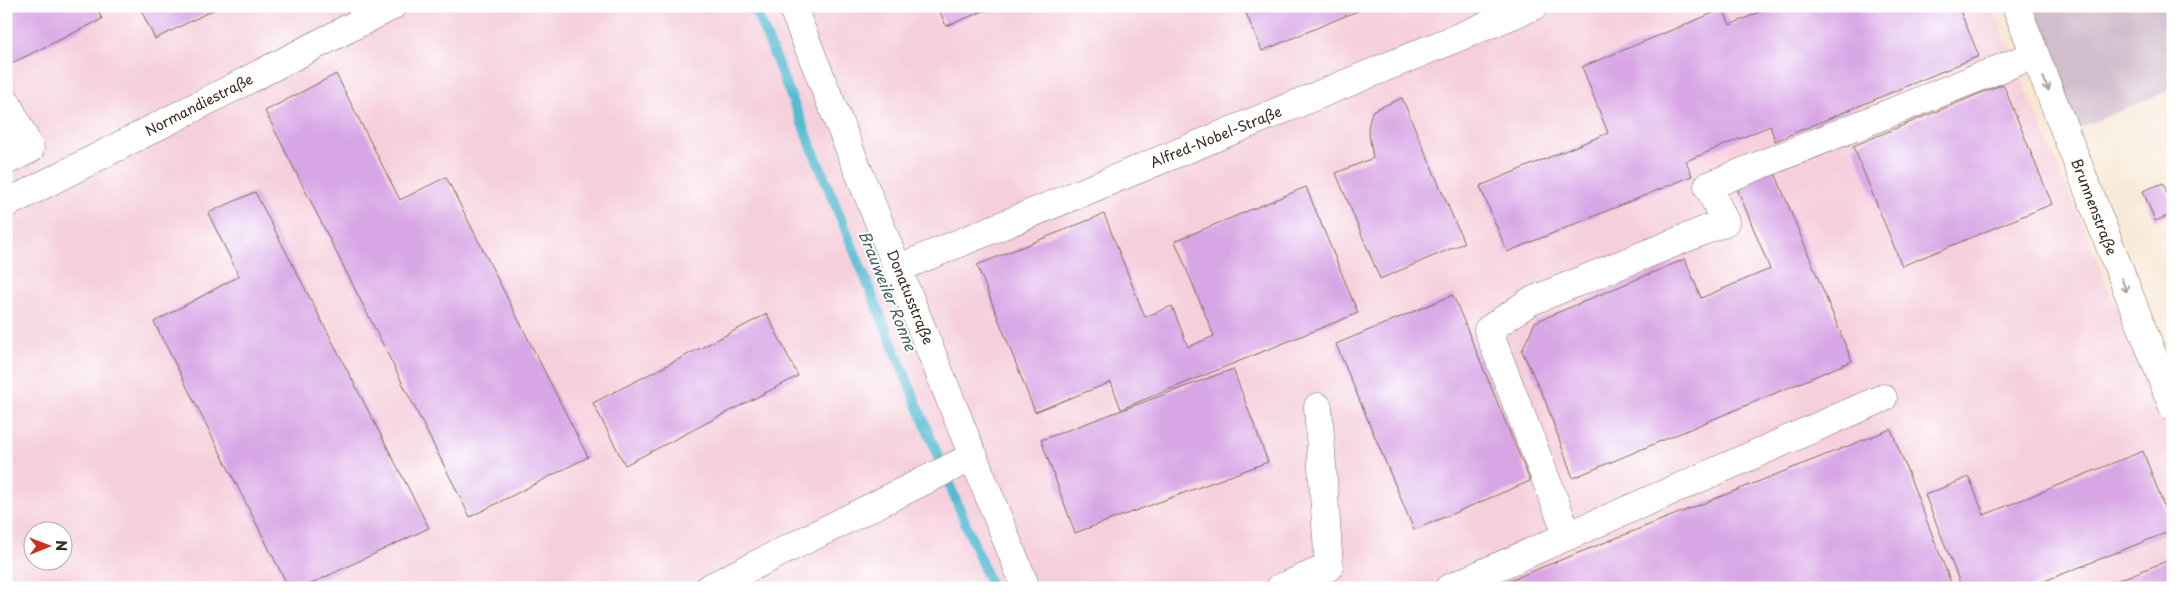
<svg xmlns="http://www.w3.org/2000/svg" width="2179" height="594" font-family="'Playpen Sans',sans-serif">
	<rect width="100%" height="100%" fill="#fff"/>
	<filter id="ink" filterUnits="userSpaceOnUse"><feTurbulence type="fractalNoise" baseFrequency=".02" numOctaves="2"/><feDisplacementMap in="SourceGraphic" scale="10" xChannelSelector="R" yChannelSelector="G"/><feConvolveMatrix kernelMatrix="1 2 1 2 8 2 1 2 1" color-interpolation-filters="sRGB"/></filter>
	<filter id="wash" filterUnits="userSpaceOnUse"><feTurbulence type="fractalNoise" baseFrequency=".0096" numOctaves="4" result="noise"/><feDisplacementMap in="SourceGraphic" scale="20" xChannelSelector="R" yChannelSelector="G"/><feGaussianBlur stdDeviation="1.12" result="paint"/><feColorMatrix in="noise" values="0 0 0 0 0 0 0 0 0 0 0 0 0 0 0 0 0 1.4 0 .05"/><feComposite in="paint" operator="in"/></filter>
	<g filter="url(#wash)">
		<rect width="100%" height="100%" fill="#f7e6d1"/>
		<path fill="#f5cfdc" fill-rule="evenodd" d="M6 6H1992L2173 445V588H6ZM32 532H62V562H32Z"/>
		<polygon fill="#d1bdcc" points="2021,6 2173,6 2173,89 2071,131"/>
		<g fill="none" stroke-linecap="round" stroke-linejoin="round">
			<polyline stroke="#53bcd0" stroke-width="10" points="754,6 992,588"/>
		</g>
		<g id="blocks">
			<g fill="#d8a5e5">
				<polygon points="6,6 96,6 102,19 6,66"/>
				<polygon points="139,6 221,6 155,39"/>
				<polygon points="938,6 996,6 946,26"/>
				<polygon points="1243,6 1369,6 1262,51"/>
				<polygon points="1773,6 1958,6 1979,56 1775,141 1770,126 1686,161 1692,176 1507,252 1480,186 1608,133 1582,67 1723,9 1730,25"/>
				<polygon points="336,74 400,200 446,177 588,457 470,517 265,111"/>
				<polygon points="2003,84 2052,204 1902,266 1853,146"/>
				<polygon points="1402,98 1464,243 1380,279 1336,173 1373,158 1368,128 1372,111"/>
				<polygon points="1773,168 1852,361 1573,478 1545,400 1522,351 1535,322 1685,259 1701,298 1770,269 1735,183"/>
				<polygon points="2163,183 2173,208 2173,214 2155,221 2143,191"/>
				<polygon points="1306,187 1358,313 1121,409 1111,382 1035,412 977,265 1104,214 1145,317 1172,306 1188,347 1214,336 1175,241"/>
				<polygon points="255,192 429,528 302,588 289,588 154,322 239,276 208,213"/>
				<polygon points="1453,295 1530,481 1414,530 1336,344"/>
				<polygon points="767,314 798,376 625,465 593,403"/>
				<polygon points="1233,369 1268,462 1075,533 1041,440"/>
				<polygon points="1891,429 1953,588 1490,588"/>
				<polygon points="2143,451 2173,530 2027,588 1962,588 1925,495 1969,477 1984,515"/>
				<polygon points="2172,559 2173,588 2110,588 2108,584"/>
			</g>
		</g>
	</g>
	<g filter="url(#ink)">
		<use href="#blocks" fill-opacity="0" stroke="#7d6c5d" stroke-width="1"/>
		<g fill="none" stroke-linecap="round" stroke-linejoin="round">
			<g stroke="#7d6c5d" stroke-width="29">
				<g id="minor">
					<polyline points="792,6 1026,588"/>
					<polyline points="2016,6 2173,407"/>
					<polyline points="6,101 30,149 6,161"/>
					<polyline points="6,204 392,6"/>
					<polyline points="899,268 1534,6"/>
					<polyline points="1568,536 1488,330 1529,302 1725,222 1708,186 2034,55"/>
					<polyline points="709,588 974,456"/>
					<polyline points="1280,588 1329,567 1318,407"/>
					<polyline points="1449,588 1883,398"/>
				</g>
			</g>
			<use href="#minor" stroke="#fff" stroke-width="28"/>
		</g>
		<defs><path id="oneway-shaft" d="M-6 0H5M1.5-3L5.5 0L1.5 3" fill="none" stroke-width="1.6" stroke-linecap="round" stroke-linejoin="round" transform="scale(1.25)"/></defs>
		<g stroke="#a79f9a">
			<use href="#oneway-shaft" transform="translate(2046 84) rotate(69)"/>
			<use href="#oneway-shaft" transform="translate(2124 285) rotate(69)"/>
		</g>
	</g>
	<g text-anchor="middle" stroke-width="4" stroke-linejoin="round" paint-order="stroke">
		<g font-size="14" fill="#3b2a1e" stroke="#fff">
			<text transform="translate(199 105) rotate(-27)" y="5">Normandiestraße</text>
			<text transform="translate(1216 137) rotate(-22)" y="5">Alfred-Nobel-Straße</text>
			<text transform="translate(2094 207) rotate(69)" y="5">Brunnenstraße</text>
			<text transform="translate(910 297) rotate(68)" y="5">Donatusstraße</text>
		</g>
		<g font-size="15" font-style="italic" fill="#435d5c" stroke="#fff">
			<text transform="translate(887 291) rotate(68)" y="5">Brauweiler Ronne</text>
		</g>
	</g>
	<rect width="2179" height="594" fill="none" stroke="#fff" stroke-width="25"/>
	<g transform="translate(48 546) rotate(89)"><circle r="24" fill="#ffffff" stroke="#b1aaa5"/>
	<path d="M0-4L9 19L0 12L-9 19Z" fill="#c8321e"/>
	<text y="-8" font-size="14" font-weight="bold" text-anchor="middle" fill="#3b2a1e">N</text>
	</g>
</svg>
